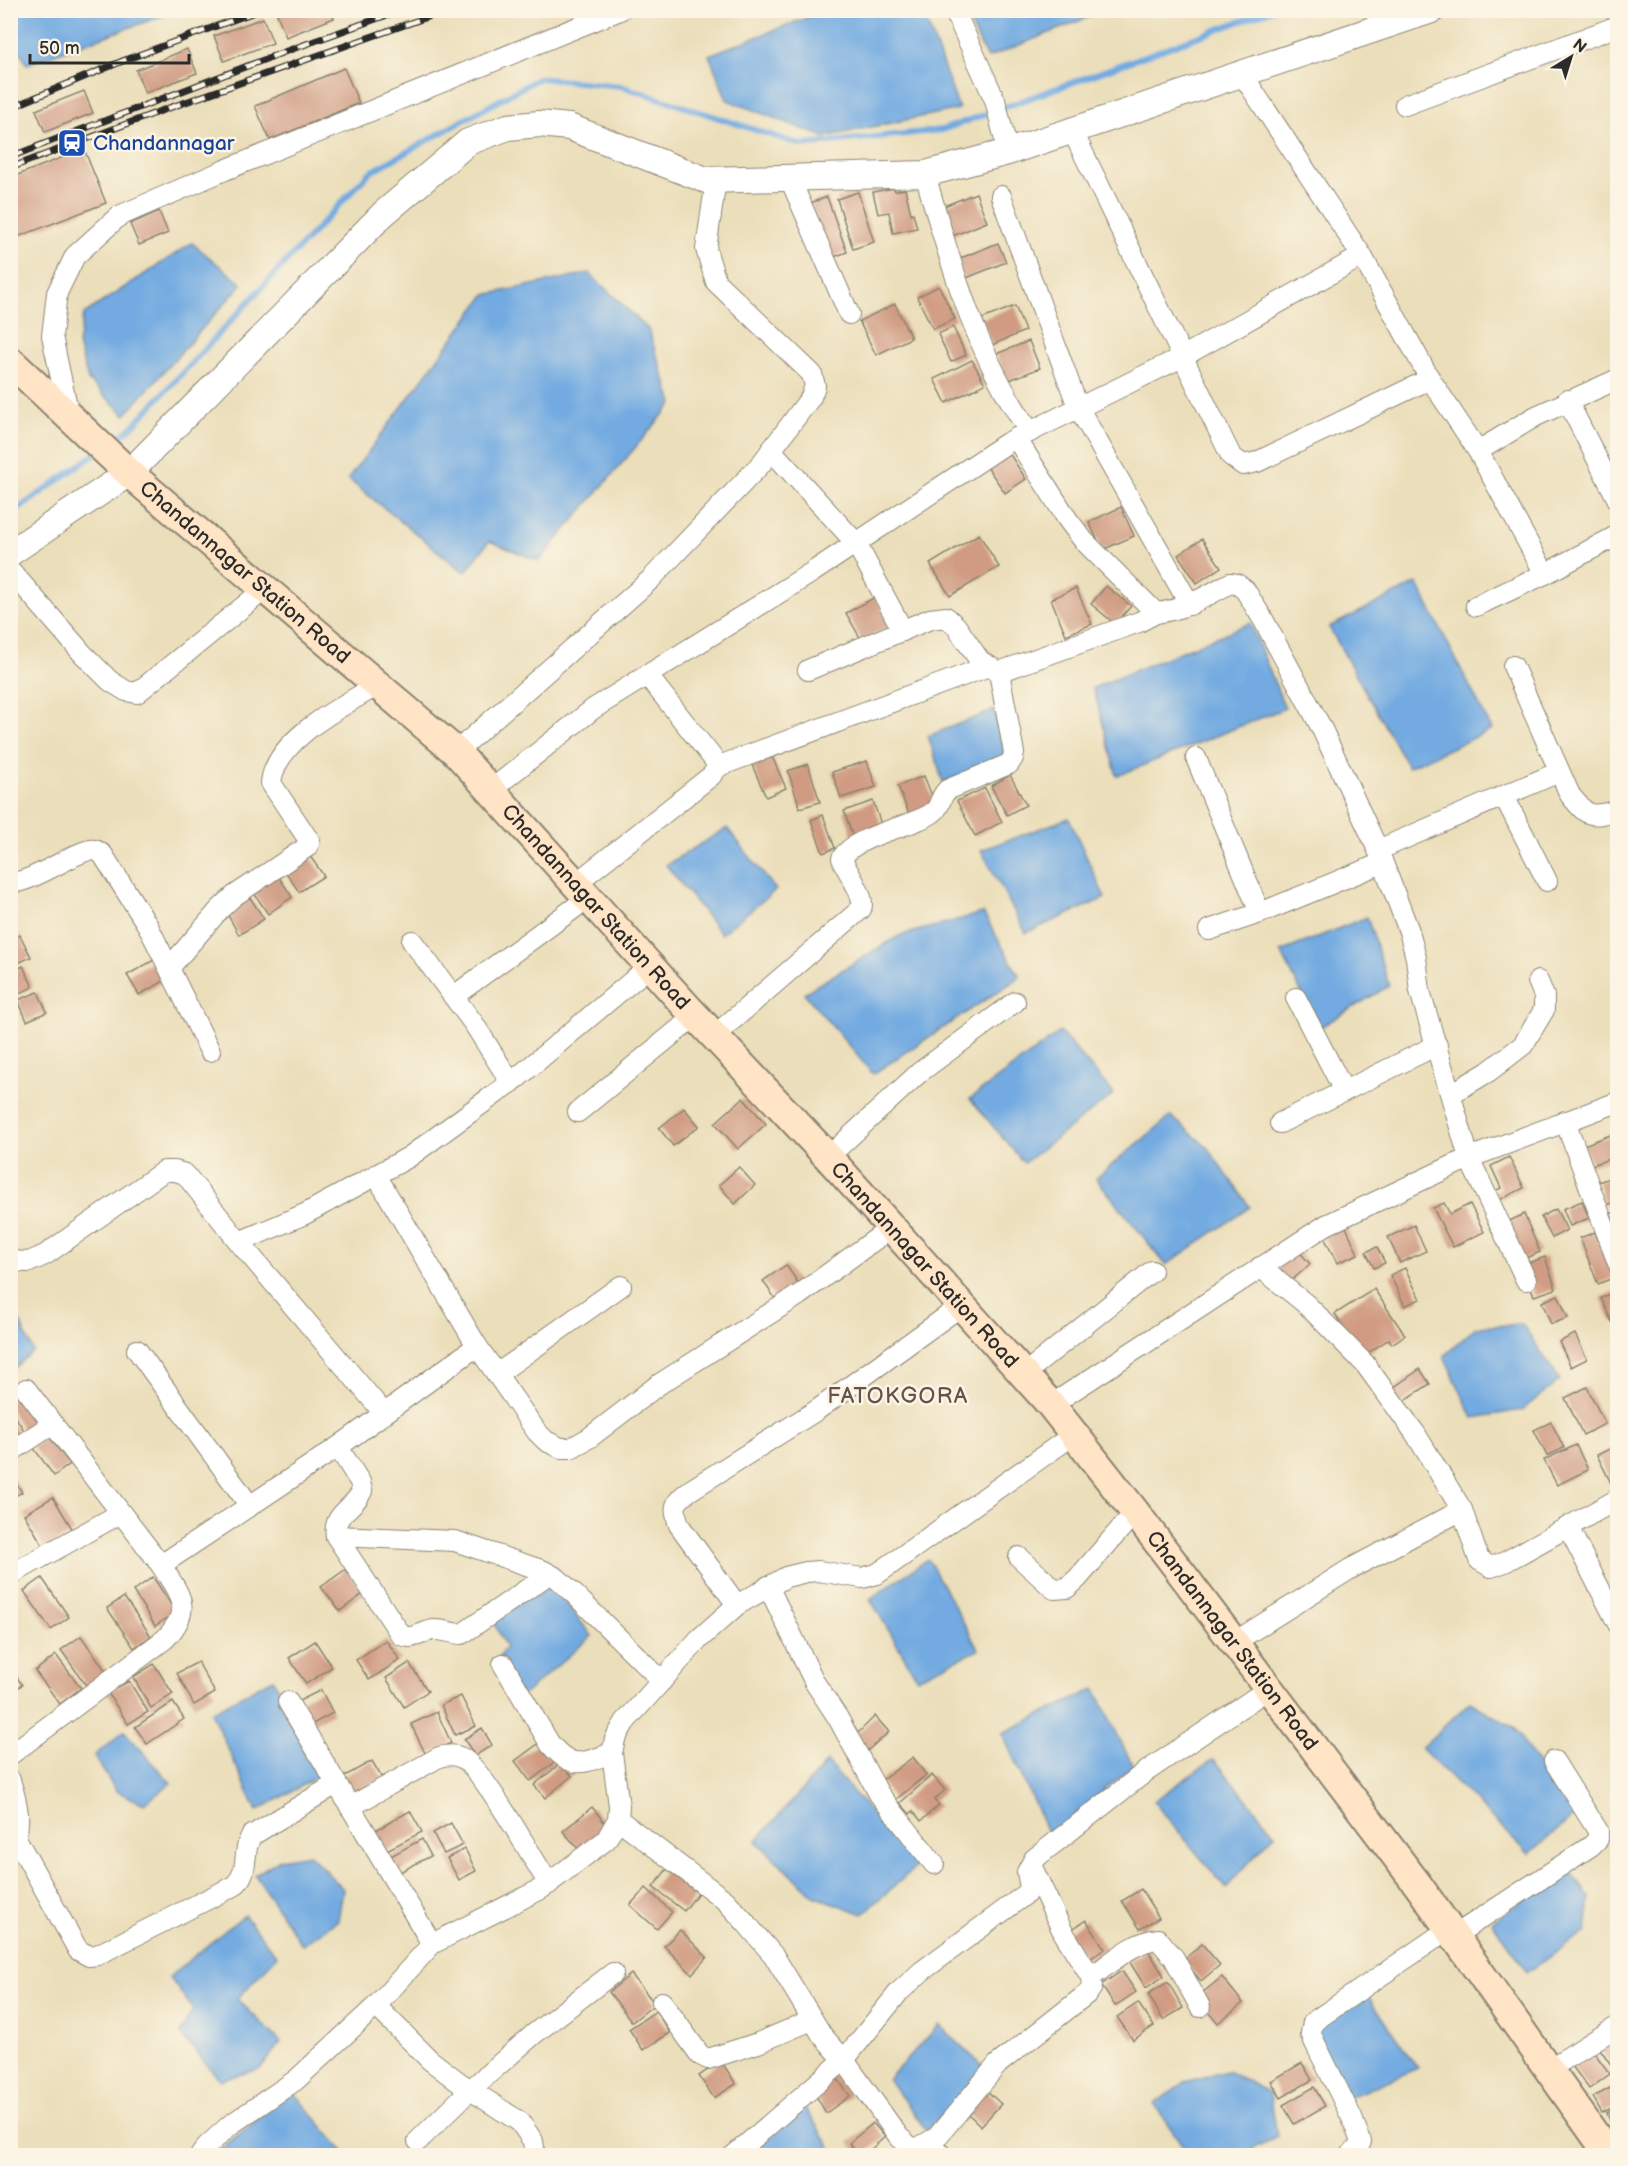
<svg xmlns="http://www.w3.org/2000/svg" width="1628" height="2166" font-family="'Balsamiq Sans',sans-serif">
	<rect width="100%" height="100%" fill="#fcf5e5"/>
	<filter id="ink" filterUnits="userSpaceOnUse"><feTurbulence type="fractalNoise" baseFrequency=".0167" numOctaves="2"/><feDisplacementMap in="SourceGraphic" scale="12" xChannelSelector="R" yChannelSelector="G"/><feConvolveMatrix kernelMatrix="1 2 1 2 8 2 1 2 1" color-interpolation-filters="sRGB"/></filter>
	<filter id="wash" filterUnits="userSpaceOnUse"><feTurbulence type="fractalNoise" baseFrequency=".008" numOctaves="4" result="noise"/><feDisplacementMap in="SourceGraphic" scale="24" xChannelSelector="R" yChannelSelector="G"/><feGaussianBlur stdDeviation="1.35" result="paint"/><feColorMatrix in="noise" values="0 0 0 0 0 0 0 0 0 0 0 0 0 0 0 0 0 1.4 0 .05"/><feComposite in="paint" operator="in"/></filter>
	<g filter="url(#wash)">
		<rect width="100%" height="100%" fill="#ebdeba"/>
		<g fill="#72aae1" stroke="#4e6a86" stroke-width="1.5">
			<polygon points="827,10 923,11 959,109 824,137 727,100 709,55"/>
			<polygon points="10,11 11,10 176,11 27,64 11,36"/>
			<polygon points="964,11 1104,11 987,58"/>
			<polygon points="192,243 242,284 125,415 88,380 78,344 84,314"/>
			<polygon points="589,273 648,329 673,403 539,561 489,541 465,573 348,479 485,295"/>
			<polygon points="1417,583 1492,730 1408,767 1329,627"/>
			<polygon points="1250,623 1285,708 1117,776 1093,688"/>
			<polygon points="994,710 1006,759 943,782 928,736"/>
			<polygon points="1069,818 1105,898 1026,933 981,850"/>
			<polygon points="727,828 776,890 721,934 666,865"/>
			<polygon points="983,913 1020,977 873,1074 804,993 899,936"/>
			<polygon points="1367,917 1389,986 1319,1028 1281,952"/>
			<polygon points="1060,1032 1114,1094 1024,1163 970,1099"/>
			<polygon points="1171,1116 1207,1147 1250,1207 1166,1265 1096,1178"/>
			<polygon points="11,1302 33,1351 11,1371 10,1371"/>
			<polygon points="1522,1324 1560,1380 1522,1410 1473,1418 1444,1356 1476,1327"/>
			<polygon points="928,1559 979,1650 917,1678 870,1599"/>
			<polygon points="549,1581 592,1636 521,1697 495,1662 506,1647 492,1619"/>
			<polygon points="273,1679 319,1776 257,1811 211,1712"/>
			<polygon points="1095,1689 1133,1766 1049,1836 1002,1733"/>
			<polygon points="1470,1702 1513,1727 1574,1816 1529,1854 1421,1748"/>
			<polygon points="124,1731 171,1783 144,1804 116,1791 94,1756"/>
			<polygon points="1214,1759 1275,1834 1226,1888 1153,1801"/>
			<polygon points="827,1762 917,1866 863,1914 814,1896 756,1841"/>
			<polygon points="309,1854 343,1889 338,1920 302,1945 255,1875 280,1859"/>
			<polygon points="1569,1869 1590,1898 1586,1932 1527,1972 1492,1922"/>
			<polygon points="244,1915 277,1956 237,1999 281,2042 260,2069 220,2080 180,2034 193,2009 169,1977"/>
			<polygon points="1365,1992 1418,2068 1345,2099 1298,2036"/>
			<polygon points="939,2025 986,2069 927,2131 888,2079"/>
			<polygon points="1227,2071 1270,2093 1277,2136 1241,2155 1189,2155 1154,2104 1185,2082"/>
			<polygon points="292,2091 347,2155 212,2156"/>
			<polygon points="802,2104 836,2155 729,2156"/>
		</g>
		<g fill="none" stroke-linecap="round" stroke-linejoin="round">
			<g stroke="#72aae1" stroke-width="6">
				<polyline points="108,445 130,429 369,173 539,78 621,86 801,145 942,130 1271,10"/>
				<polyline points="10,515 98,452"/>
			</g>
		</g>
		<g id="blocks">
			<g fill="#d09b82">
				<polygon points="286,10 331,10 334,18 286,37 277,14"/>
				<polygon points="263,18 273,43 224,61 214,36"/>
				<polygon points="187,49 197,73 145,93 136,70"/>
				<polygon points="344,68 359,103 270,140 255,106"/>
				<polygon points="84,91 93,113 45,132 36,110"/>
				<polygon points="84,149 106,203 10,240 10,178"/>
				<polygon points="894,188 895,191 905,189 911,214 913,213 917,228 893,233 889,212 878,214 873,192"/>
				<polygon points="858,192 874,242 853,249 837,199"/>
				<polygon points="976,193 987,222 950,237 939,208"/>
				<polygon points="827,197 847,252 831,258 810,203"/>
				<polygon points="159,211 168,233 139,245 130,224"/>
				<polygon points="998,243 1006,262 964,279 956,260"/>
				<polygon points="939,286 955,319 933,329 917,297"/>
				<polygon points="895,304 911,338 876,355 859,321"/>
				<polygon points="1015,306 1025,331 992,345 982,319"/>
				<polygon points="953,327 966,355 951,362 938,334"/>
				<polygon points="1029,341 1040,368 1007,381 996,354"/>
				<polygon points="972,360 985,384 946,403 934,379"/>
				<polygon points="1007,450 1026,479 1005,493 985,464"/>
				<polygon points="1121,507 1134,536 1102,550 1089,522"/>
				<polygon points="979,534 999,567 950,596 930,564"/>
				<polygon points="1202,539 1221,567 1197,583 1178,555"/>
				<polygon points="1106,586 1131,606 1115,624 1091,604"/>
				<polygon points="1076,588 1092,624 1066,635 1051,599"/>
				<polygon points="875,597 891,625 862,641 846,613"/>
				<polygon points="769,750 786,788 766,797 749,758"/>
				<polygon points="867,761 876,787 841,798 832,772"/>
				<polygon points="808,764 820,802 800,808 788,771"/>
				<polygon points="1010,775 1026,805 1007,815 991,786"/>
				<polygon points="924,776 936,806 910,817 898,786"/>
				<polygon points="985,788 1002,822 975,836 957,801"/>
				<polygon points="873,801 882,827 853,837 844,811"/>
				<polygon points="823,815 835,848 823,853 811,820"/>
				<polygon points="307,852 324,876 299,892 283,868"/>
				<polygon points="275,871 292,897 268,914 250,887"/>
				<polygon points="247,893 264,919 239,935 225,910"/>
				<polygon points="20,935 31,957 10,967 10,940"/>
				<polygon points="154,960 166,980 139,995 127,975"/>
				<polygon points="23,966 33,987 10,998 10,972"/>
				<polygon points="38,992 47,1012 27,1021 18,1000"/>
				<polygon points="743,1098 766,1124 738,1149 715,1123"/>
				<polygon points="684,1108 699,1126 673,1146 659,1128"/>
				<polygon points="1613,1134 1618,1145 1618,1156 1592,1165 1584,1145"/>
				<polygon points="1509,1157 1524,1188 1497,1201 1493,1192 1501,1188 1491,1166"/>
				<polygon points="739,1167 755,1185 735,1204 719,1185"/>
				<polygon points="1618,1175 1618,1202 1604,1205 1598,1182"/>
				<polygon points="1582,1201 1589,1218 1570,1226 1563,1209"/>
				<polygon points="1444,1203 1450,1214 1470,1204 1484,1232 1453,1247 1433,1208"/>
				<polygon points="1556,1209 1567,1230 1552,1238 1541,1217"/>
				<polygon points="1618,1211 1618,1240 1605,1215"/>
				<polygon points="1524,1214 1540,1252 1521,1260 1503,1224"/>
				<polygon points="1414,1225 1426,1251 1400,1263 1388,1237"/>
				<polygon points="1346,1227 1358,1254 1337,1263 1324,1237"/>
				<polygon points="1595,1232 1613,1278 1598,1284 1580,1238"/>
				<polygon points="1377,1247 1385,1263 1374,1268 1366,1252"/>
				<polygon points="1297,1249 1310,1264 1288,1284 1275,1270"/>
				<polygon points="1545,1257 1556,1289 1534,1296 1523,1265"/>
				<polygon points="786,1265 799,1284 776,1300 763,1281"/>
				<polygon points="1405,1268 1420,1299 1405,1306 1390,1275"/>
				<polygon points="1374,1289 1405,1335 1392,1344 1389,1339 1362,1357 1335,1314"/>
				<polygon points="1616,1291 1618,1320 1612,1322 1601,1298"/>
				<polygon points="1558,1295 1568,1318 1551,1324 1542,1302"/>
				<polygon points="1575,1334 1587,1359 1571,1367 1559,1342"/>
				<polygon points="1420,1369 1430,1384 1399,1404 1390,1390"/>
				<polygon points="1587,1387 1605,1424 1583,1435 1565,1398"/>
				<polygon points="23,1390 45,1427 28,1437 10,1408 10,1397"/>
				<polygon points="10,1421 21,1439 10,1445"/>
				<polygon points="1551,1422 1564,1448 1547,1456 1534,1430"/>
				<polygon points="48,1435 70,1464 54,1476 33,1447"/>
				<polygon points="1576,1445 1588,1470 1557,1485 1544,1460"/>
				<polygon points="1618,1445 1618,1487 1614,1489 1597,1455"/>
				<polygon points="10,1474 22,1492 10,1499"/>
				<polygon points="53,1497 74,1532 45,1549 24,1514"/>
				<polygon points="346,1569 364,1593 340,1611 321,1587"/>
				<polygon points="153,1577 176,1612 155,1626 133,1591"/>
				<polygon points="42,1578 69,1617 51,1630 24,1591"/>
				<polygon points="124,1597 151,1636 134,1648 107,1608"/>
				<polygon points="81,1636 108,1674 88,1688 61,1650"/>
				<polygon points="386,1640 400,1660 369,1680 356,1660"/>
				<polygon points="315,1641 332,1667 306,1684 289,1658"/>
				<polygon points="56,1655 81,1688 60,1704 35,1671"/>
				<polygon points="198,1662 215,1693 194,1705 177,1673"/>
				<polygon points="409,1663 428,1691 404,1707 386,1678"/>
				<polygon points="154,1664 173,1694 151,1708 133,1677"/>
				<polygon points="10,1666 22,1685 10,1692"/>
				<polygon points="129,1681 148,1712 128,1724 108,1693"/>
				<polygon points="321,1690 333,1713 311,1725 299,1701"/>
				<polygon points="461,1696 476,1726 455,1735 441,1705"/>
				<polygon points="173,1702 184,1719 147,1744 135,1727"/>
				<polygon points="437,1712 451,1743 426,1755 411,1724"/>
				<polygon points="875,1716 889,1732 867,1751 855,1736"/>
				<polygon points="482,1728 492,1745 475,1756 464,1739"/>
				<polygon points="538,1744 554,1763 530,1781 515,1761"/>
				<polygon points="913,1757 926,1775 894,1801 881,1781"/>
				<polygon points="372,1761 382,1778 350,1795 341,1778"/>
				<polygon points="561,1763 572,1776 545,1798 534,1785"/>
				<polygon points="932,1775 945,1790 934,1800 939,1805 921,1821 913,1811 910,1814 900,1803"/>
				<polygon points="592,1807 610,1829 582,1853 563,1831"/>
				<polygon points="410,1811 422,1832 385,1851 374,1831"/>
				<polygon points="451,1823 463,1845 444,1854 433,1833"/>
				<polygon points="422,1839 431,1856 398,1873 389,1857"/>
				<polygon points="465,1849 476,1871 459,1880 447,1858"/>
				<polygon points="667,1869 698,1893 684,1911 653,1887"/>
				<polygon points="646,1888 672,1912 657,1929 630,1905"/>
				<polygon points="1141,1889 1159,1918 1140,1929 1122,1901"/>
				<polygon points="1086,1920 1105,1949 1086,1961 1068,1932"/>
				<polygon points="680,1930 707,1957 692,1974 664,1946"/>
				<polygon points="1202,1944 1220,1965 1201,1981 1183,1960"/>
				<polygon points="1148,1950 1164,1976 1146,1988 1129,1961"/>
				<polygon points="1122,1971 1136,1992 1115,2006 1101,1985"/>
				<polygon points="631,1974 655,2004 632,2022 609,1992"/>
				<polygon points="1222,1977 1243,2003 1218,2023 1197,1997"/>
				<polygon points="1168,1982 1183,2008 1163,2020 1148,1994"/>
				<polygon points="1138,2003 1154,2026 1133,2040 1117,2017"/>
				<polygon points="656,2011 670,2033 643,2050 629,2029"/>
				<polygon points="1618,2035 1618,2075 1596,2043"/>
				<polygon points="1590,2047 1610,2074 1589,2089 1569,2062"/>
				<polygon points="721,2061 736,2084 714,2098 699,2076"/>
				<polygon points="1302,2063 1312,2080 1281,2098 1271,2081"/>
				<polygon points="834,2074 850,2096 826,2113 814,2092"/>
				<polygon points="1618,2084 1618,2105 1602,2113 1593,2097"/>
				<polygon points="983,2087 1001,2104 981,2126 963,2109"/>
				<polygon points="1314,2087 1325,2106 1294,2124 1283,2105"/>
				<polygon points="1618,2108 1618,2135 1607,2113"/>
				<polygon points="873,2123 885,2137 863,2156 860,2156 849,2143"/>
			</g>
		</g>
	</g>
	<g filter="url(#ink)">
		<use href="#blocks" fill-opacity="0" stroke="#8b8472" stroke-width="1.5"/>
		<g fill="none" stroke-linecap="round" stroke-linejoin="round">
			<g stroke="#8b8472" stroke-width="22">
				<g id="minor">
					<polyline points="954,10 995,100 1008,152"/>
					<polyline points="1242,74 1362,256 1430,379 1478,451 1545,574"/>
					<polyline points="1405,105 1618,26"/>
					<polyline points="1072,130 1231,456 1243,465 1257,462 1430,379"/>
					<path d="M925 174C950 263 976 355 1030 432"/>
					<polyline points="790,179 849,314"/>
					<polyline points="1001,196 1078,407 1190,605"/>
					<polyline points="1567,400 1618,500"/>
					<polyline points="69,416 52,336 57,293 75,256 119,216 225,170 620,10"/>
					<path d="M1016 438 1068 520 1084 541 1156 613C1184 610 1205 597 1230 583L1237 584 1245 590 1264 621 1321 727 1378 850 1409 931 1416 958 1420 991 1469 1158 1526 1280"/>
					<polyline points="771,450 856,543 903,631"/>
					<polyline points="1478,451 1536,416 1618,379"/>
					<polyline points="10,570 83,654 110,681 126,691 137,693 265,589"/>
					<polyline points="1476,606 1545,574 1618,535"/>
					<path d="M1513 666 1570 795C1588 817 1590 818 1618 810"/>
					<polyline points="808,670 930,619 946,617 956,626 980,661 999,672 1139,622 1156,613"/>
					<polyline points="647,675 719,766 989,666"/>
					<polyline points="456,752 650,580 761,464 811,397 815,386 812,374 716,282 706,249 716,180"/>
					<polyline points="1196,758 1260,913"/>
					<polyline points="491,790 593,709 811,573 1007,443 1182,357 1362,256"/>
					<polyline points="1504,796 1547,881"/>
					<polyline points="1378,850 1559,772"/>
					<path d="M10 883C36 882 80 847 95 850 98 851 101 853 103 855L148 926 210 1051"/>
					<polyline points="575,884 711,776 719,766"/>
					<polyline points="1209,930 1260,913 1382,863"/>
					<polyline points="412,941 474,1024 511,1083"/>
					<path d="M170 967 220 909 234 896 307 847 310 841 306 836 271 783C275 739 344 705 378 685"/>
					<polyline points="454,996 588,898"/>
					<polyline points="1296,998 1344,1091"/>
					<path d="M714 1036 861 909C867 896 846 872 842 858 855 836 906 828 929 815 942 808 938 799 947 790L1009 764 1013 758 1014 753 999 672"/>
					<polyline points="1451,1094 1488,1072 1523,1045 1544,1010 1544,996 1538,981"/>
					<polyline points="578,1112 695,1016"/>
					<polyline points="1565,1121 1618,1263"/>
					<polyline points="1280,1123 1437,1045"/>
					<polyline points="828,1157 920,1072 1015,1002"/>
					<polyline points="376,1175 477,1346 537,1432 546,1441 561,1448 571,1448 589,1438 658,1385 799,1295 891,1228"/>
					<polyline points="239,1242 383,1412"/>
					<polyline points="10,1261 29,1262 45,1255 164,1171 175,1171 185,1174 239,1242 305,1214 409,1157 517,1078 650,966"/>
					<polyline points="1260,1267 1307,1305 1365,1364 1415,1433 1462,1510 1479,1560 1491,1567 1505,1562 1618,1499"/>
					<polyline points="137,1350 250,1506"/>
					<polyline points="497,1374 621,1286"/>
					<polyline points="1023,1375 1152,1271"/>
					<polyline points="26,1389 161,1565 338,1447 477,1346"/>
					<polyline points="1051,1405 1326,1225 1469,1158 1618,1102"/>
					<path d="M338 1447 360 1482 362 1491C354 1509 332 1513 336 1536L401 1635C413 1641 421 1632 433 1630 443 1629 452 1634 462 1634L549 1574"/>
					<polyline points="10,1452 53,1424"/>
					<polyline points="1568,1527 1618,1624"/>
					<polyline points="336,1536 455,1541 544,1571 557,1578 569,1589 662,1681"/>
					<polyline points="1019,1557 1054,1589 1067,1588 1078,1578 1135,1512"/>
					<polyline points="10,1575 121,1513"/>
					<polyline points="768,1586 815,1683 838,1718 879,1794 934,1864"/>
					<path d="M737 1605 679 1525C673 1506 674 1503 689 1491L817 1410 961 1306"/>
					<polyline points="1233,1643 1350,1569 1462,1510"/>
					<path d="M503 1664 550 1744C573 1771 582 1763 612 1753"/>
					<polyline points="288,1702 432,1944"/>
					<path d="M10 1755 165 1639C194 1608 180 1596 161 1565"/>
					<path d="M10 1780C16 1799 25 1828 10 1845"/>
					<path d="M350 1807 439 1757C448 1755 454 1754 462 1758 483 1769 533 1859 549 1884"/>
					<polyline points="618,1819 726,1901 746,1923 774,1956 822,2035 844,2060 899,2137 914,2150 937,2137 998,2064 1088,1993 1092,1987 1091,1977 1063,1932 1031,1865"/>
					<path d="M16 1838 78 1950 89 1956 97 1955 234 1886C251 1870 241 1855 251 1836L336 1784"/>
					<polyline points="1454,1936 1591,1846 1598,1839 1598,1831 1554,1761"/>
					<path d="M1091 1977C1111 1963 1134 1941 1158 1939L1174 1958 1200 2007"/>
					<polyline points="662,2002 700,2055 708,2059 758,2043 812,2020"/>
					<polyline points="376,2006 430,2060 460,2083 520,2122 533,2141 535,2156"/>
					<polyline points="1549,2069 1618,2026"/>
					<polyline points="418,2141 470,2090 534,2034 613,1973"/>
					<polyline points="930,2142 942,2156"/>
					<polyline points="200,2156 207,2146 230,2125 296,2080 376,2006 432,1944 541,1889 606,1840 618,1819 619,1806 612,1753 615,1739 625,1722 699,1639 737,1605 786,1577 806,1572 818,1571 862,1578 877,1574 1073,1435"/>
					<polyline points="733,2156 844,2060 899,1992 922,1971 1026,1894 1030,1888 1027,1872 1034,1859 1144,1773 1268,1689"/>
					<polyline points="1349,2156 1358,2148 1361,2142 1352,2118 1314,2041 1311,2033 1313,2022 1449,1929"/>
				</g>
			</g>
			<g stroke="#8b8472" stroke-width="28">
				<polyline id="tertiary" points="10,553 129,473 383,214 468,142 508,127 539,124 569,127 706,180 925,174 1008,152 1432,10"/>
			</g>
			<g stroke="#8b8472" stroke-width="32">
				<g id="secondary">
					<path id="s1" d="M10 361 129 473 456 752 687 1007 828 1157 1051 1405 1135 1512 1418 1885 1610 2156"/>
				</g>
			</g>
			<use href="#minor" stroke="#fff" stroke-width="20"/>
			<use href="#tertiary" stroke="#fff" stroke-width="26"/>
			<use href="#secondary" stroke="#ffe4c6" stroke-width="28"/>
			<g stroke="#2b2b2b" stroke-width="7">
				<g id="rail">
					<polyline points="10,108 125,60 260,10"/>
					<polyline points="10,157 284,52 401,10"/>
					<polyline points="10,168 166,109 447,10"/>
				</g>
			</g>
			<use href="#rail" stroke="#fcf5e5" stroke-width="4.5" stroke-dasharray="14" stroke-linecap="butt"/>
		</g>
	</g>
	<defs>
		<g id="station-square" transform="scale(1.5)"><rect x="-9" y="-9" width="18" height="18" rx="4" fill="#1a4fb4" stroke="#fcf5e5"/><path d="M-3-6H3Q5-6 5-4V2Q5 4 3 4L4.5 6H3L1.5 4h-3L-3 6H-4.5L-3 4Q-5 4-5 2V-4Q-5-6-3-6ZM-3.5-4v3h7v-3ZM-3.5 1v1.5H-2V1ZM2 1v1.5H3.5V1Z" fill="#fff"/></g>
	</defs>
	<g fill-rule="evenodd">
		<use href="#station-square" x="72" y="143"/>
	</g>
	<g text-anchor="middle" stroke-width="5" stroke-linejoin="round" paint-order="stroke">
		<g font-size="21" fill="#164399" stroke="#fcf5e5" text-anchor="start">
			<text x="93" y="150">Chandannagar</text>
		</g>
		<g font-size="21" fill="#2b2b2b" stroke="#fcf5e5">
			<text dy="7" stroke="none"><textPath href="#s1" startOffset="316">Chandannagar Station Road</textPath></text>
			<text dy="7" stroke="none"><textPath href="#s1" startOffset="802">Chandannagar Station Road</textPath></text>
			<text dy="7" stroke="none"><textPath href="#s1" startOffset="1288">Chandannagar Station Road</textPath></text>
			<text dy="7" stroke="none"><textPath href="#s1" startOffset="1774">Chandannagar Station Road</textPath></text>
		</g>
		<g font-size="22" letter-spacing="1.5" fill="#655249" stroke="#fcf5e5">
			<text x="898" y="1403">FATOKGORA</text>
		</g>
	</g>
	<rect width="1628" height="2166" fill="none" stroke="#fcf5e5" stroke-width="36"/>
	<g transform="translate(1571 57) rotate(38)" stroke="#fcf5e5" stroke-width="4.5" paint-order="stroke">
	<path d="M0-4.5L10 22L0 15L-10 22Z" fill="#2b2b2b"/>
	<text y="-9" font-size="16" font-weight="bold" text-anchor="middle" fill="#2b2b2b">N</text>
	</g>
	<path d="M30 54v9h159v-9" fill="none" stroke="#2b2b2b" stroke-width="3"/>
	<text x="39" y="54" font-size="18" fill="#2b2b2b" stroke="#fcf5e5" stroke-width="4.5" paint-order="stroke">50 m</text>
</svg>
